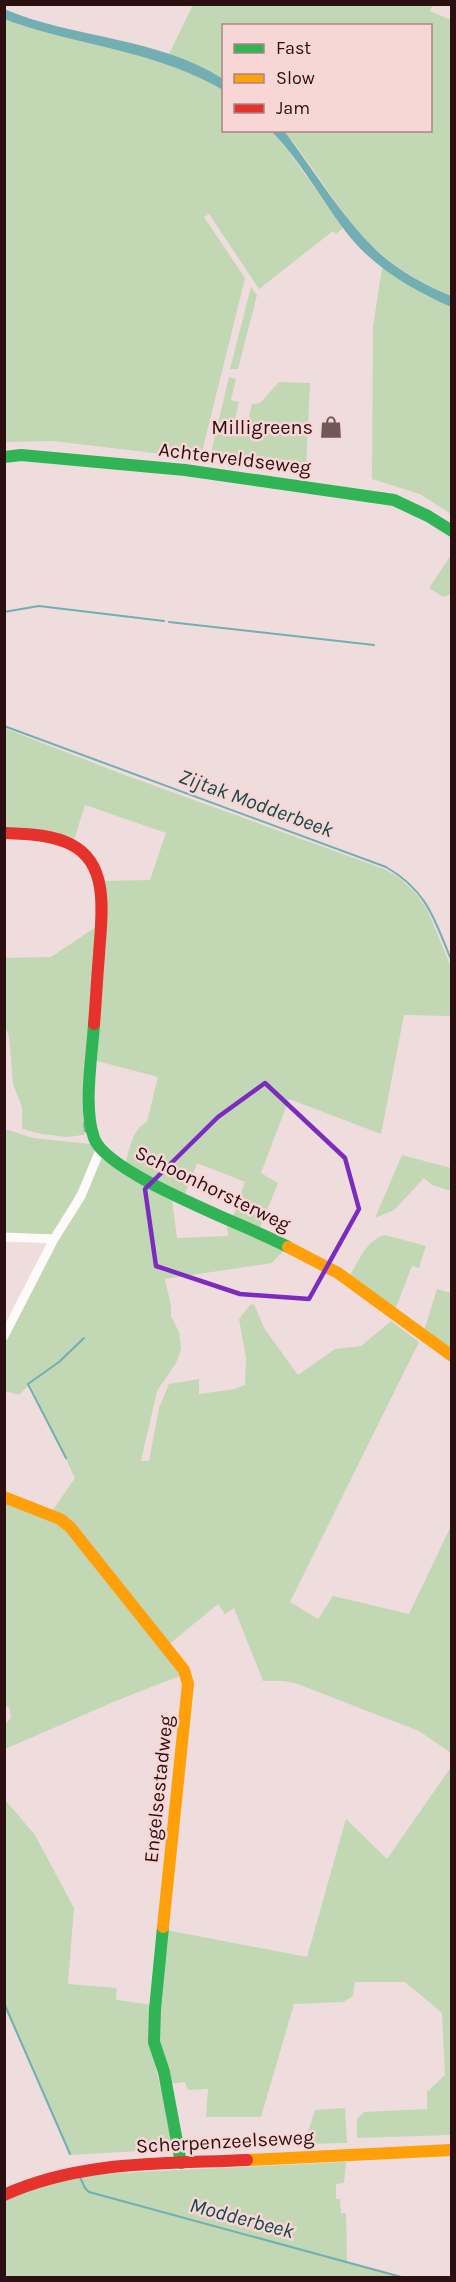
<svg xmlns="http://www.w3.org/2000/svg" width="456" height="2282" font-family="Karla,sans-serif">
	<rect width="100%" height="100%" fill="#efdddd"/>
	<g fill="#c2d7b4">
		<path d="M193 5H433L430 11 451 20V296C418 282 385 262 361 234 332 202 312 163 284 131L430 130V26H224L223 79 169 54Z"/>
		<path d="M4 19C77 44 157 51 223 90L224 130 271 131 289 152 343 228 336 234 333 231 259 289 209 214 204 217 245 278 201 456 162 454 53 441 5 442Z"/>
		<polygon points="382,268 427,296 451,307 451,514 420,494 372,479 373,327"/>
		<polygon points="251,287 257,295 238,369 230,369"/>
		<polygon points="229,377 236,379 231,400 239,402 234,422 247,425 252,404 260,403 279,382 310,383 306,470 210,457"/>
		<polygon points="451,555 451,594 443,597 429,588"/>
		<path d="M4 728 122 774 384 869 397 876 414 891 427 909 451 967V1016L404 1015 381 1134 289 1099 261 1173 278 1183 259 1230 233 1217 245 1182 197 1163 185 1194 125 1165C130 1150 131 1130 147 1122L158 1077 97 1061 103 881 150 880 166 833 85 805 74 840 5 830Z"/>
		<polygon points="99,925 89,1130 83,1135 67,1137 42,1134 22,1129 22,1107 13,1084 9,1036 5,1026 4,958 51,957"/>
		<polygon points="5,1129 33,1138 91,1144 95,1151 89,1170 54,1235 5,1233"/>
		<polygon points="402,1155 451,1168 451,1191 432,1185 424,1178 394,1210 375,1218"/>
		<polygon points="100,1157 129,1178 172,1200 177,1238 228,1236 227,1225 283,1251 272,1263 165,1279 171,1306 171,1316 179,1332 181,1349 176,1363 157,1391 141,1461 149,1461 159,1408 169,1384 199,1379 199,1394 235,1389 245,1385 246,1358 239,1319 250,1305 254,1304 264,1328 298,1375 335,1349 361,1346 391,1321 419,1342 290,1602 318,1619 333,1596 409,1614 451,1526 451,1753 419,1731 295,1683 284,1681 263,1681 234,1608 225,1614 218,1604 167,1646 52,1511 75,1478 30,1384 19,1395 5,1391 4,1337"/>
		<path d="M385 1235 426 1246 419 1268 412 1266 395 1310 349 1277C359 1261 366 1240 385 1235Z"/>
		<polygon points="437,1289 451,1293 451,1352 424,1331"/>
		<polygon points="4,1501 57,1520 182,1675 118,1700 5,1749 5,1724 11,1718 9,1707 4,1706"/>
		<polygon points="451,1767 451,2135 357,2138 357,2119 364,2112 427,2109 427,2092 445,2075 442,2013 405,1982 355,1982 353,1996 343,2002 294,2004 261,2117 206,2117 208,2089 188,2090 185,2082 166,2084 157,2041 166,1930 307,1957 346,1819 387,1859"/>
		<polygon points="5,1800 35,1835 74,1908 68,1984 117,1988 116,1999 118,2000 151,2005 152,2052 175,2149 71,2155 5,2009"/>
		<polygon points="345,2108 347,2143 304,2144 315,2110"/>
		<path d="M346 2162 344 2183 336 2184V2199H340L341 2213H346L347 2263 400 2277 5 2278V2201C34 2187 64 2180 96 2174Z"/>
	</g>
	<g fill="#72aeb2">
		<path d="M4 9C75 39 158 37 223 79V90C159 52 82 46 12 22L5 19Z"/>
		<path d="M271 131H284L288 136C316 174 342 217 376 250 397 270 425 285 451 296V307C415 291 376 269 350 237 323 203 302 162 271 131Z"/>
	</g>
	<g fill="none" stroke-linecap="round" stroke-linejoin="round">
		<g stroke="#72aeb2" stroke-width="2">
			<polyline points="4,612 39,606 164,621"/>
			<polyline points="169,622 374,645"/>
			<path d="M4 726 386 867C428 891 435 921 452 962"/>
			<polyline points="84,1123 85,1131"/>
			<polyline points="66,1458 28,1384 59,1362 84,1338"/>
			<polyline points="4,2003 70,2154"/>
			<polyline points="80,2177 85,2188 89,2192 405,2278"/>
		</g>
		<g stroke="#fdfafa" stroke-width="9">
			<polyline points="4,1237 54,1239"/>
			<polyline points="4,1336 54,1239 81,1196 100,1150"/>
		</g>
		<g stroke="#30b455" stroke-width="12">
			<polyline points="4,457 21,455 185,470 394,500 428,516 452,531"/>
			<path d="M94 1024C92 1057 83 1108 94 1138 107 1175 249 1226 288 1247"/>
			<polyline points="163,1927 155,2009 154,2042 164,2072 181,2163"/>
		</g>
		<g stroke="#ff9f0a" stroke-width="12">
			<polyline points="288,1247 338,1273 452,1356"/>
			<polyline points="4,1497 60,1519 70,1527 184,1670 188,1684 163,1927"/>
			<polyline points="247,2160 452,2150"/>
		</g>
		<g stroke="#e5322d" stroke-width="12">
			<path d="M4 833C26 834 52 834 72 845 111 865 101 919 99 955 97 978 96 1001 94 1024"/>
			<path d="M4 2195C81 2160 165 2164 247 2160"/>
		</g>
	</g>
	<path fill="none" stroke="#7b2cbf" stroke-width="4.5" stroke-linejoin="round" d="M265 1083 345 1158 359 1209 309 1299 240 1294 156 1266 145 1189 218 1117Z"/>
	<defs>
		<g id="shop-bare" transform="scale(1.8)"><path d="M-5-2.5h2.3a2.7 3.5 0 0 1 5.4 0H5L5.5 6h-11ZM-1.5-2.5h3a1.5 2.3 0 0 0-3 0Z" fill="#705858" stroke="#f7d6d5" stroke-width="2.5" paint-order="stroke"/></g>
	</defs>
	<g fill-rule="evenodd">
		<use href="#shop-bare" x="331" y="427"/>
	</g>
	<g text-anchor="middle" stroke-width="5" stroke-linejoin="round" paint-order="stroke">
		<g font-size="20" fill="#2c1011" stroke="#f7d6d5" text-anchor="end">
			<text x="313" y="434">Milligreens</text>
		</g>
		<g font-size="20" fill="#2c1011" stroke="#f7d6d5">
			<text transform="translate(235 458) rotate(7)" y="7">Achterveldseweg</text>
			<text transform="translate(213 1188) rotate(26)" y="7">Schoonhorsterweg</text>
			<text transform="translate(158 1789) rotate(-84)" y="7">Engelsestadweg</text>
			<text transform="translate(225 2141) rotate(-3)" y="7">Scherpenzeelseweg</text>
		</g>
		<g font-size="21" font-style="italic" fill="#12494c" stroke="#f7d6d5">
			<text transform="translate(256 803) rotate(20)" y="7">Zijtak Modderbeek</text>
			<text transform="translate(242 2218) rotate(15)" y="7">Modderbeek</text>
		</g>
	</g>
	<rect width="456" height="2282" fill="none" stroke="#2c1011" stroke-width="12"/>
	<rect x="222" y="24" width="210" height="108" fill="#f7d6d5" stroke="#a68787" stroke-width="1.5"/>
	<rect x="234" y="44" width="30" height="9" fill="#30b455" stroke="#a68787" stroke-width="1.5"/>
	<text x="276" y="54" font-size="18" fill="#2c1011">Fast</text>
	<rect x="234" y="74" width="30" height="9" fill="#ff9f0a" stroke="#a68787" stroke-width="1.5"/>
	<text x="276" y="84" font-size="18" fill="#2c1011">Slow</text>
	<rect x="234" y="104" width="30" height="9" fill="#e5322d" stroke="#a68787" stroke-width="1.5"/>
	<text x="276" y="114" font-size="18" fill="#2c1011">Jam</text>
</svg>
